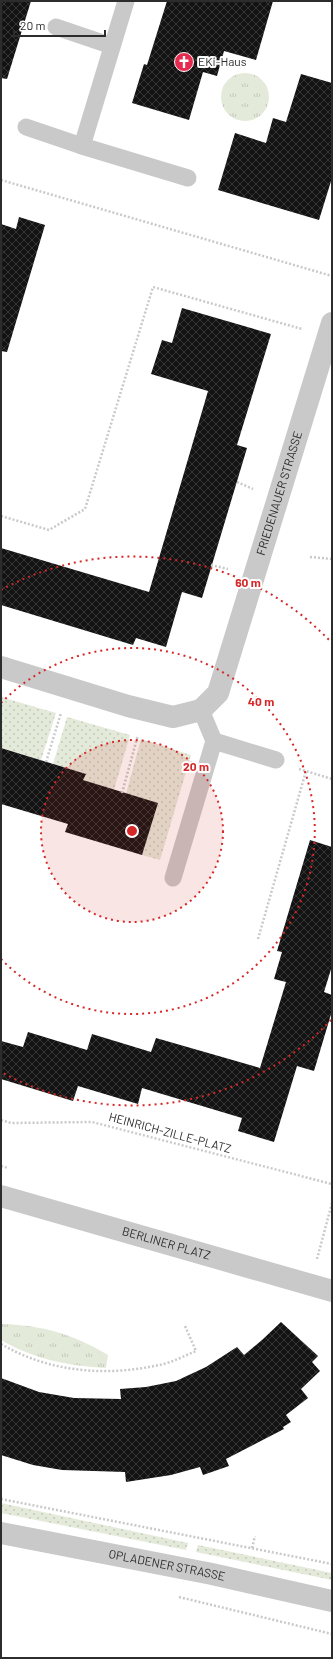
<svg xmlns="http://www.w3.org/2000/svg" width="333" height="1659" font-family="Barlow,sans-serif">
	<defs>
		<pattern id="grass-dots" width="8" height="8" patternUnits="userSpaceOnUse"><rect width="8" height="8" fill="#e4ead9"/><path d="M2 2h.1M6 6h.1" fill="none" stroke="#c4c9ba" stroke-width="1.8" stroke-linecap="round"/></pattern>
		<pattern id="park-tufts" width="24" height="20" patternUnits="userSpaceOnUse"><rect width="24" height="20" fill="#e4ead9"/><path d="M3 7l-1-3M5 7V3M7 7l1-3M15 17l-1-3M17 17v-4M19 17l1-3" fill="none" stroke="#c4c9ba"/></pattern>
		<pattern id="building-cross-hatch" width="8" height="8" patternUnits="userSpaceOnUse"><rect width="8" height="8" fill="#131313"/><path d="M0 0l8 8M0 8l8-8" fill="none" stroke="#363636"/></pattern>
	</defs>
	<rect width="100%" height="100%" fill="#fff"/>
	<g fill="url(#grass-dots)">
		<polygon points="1,697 56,713 41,760 1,748"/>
		<polygon points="67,717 130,735 114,790 83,780 86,774 53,764"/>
		<polygon points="141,739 191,755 160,860 142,855 158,803 126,794"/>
		<polygon points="1,1503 188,1543 186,1550 1,1513"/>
		<polygon points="198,1545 332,1573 332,1580 196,1552"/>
	</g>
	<g fill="url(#park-tufts)">
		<circle cx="245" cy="97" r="24"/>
		<path d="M1 1324C42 1325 73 1334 108 1355L106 1368C69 1366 33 1359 1 1340Z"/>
	</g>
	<g fill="url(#building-cross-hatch)">
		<polygon points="1,1 31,1 7,79 1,78"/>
		<polygon points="167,1 273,1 256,60 224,51 217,76 203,72 189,120 132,103 144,64 147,65"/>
		<polygon points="301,74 332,83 332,178 319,220 218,190 235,133 266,143 273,118 286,122"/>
		<polygon points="19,217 45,225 7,352 1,351 1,224 16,229"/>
		<polygon points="182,308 271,334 237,445 247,448 202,598 182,592 166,647 136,638 133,645 1,605 1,548 149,592 208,391 151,374 162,340 172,343"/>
		<polygon points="1,748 86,774 83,780 158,803 142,855 65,832 68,824 1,804"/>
		<polygon points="310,840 332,847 332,966 324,992 332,995 332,1011 314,1071 297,1066 274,1142 238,1131 242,1118 142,1088 138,1104 78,1086 73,1101 1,1079 1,1041 23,1047 28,1032 87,1050 92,1034 151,1052 156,1038 260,1068 286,982 274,979 282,952 277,951"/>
		<polygon points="281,1322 318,1356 312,1362 320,1371 301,1389 308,1398 286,1415 291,1422 283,1427 284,1429 226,1459 229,1466 203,1475 200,1467 171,1475 126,1482 125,1472 62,1470 33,1465 1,1455 1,1378 39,1392 74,1398 121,1399 120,1389 146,1387 176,1381 206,1367 237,1347 244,1355 262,1340"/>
	</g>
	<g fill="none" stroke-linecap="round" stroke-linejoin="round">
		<g stroke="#c9c9c9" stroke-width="2.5" stroke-dasharray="2 2" stroke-linecap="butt">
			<polyline points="1,180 332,276"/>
			<polyline points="237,482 253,489"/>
			<polyline points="1,516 49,530 85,509 153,287 302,329"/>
			<polyline points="310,557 332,559"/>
			<polyline points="211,565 228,569"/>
			<polyline points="46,762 61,713"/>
			<polyline points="299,769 332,779"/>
			<polyline points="122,793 138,735"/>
			<polyline points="258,939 306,771"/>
			<polyline points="1,1120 11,1123 92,1122 332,1184"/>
			<polyline points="1,1166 8,1168"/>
			<polyline points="317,1259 332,1203"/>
			<path d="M1 1344C49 1372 105 1377 159 1365 171 1363 184 1356 196 1351L185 1326"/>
			<polyline points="1,1499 332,1564"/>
			<polyline points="252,1548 255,1536"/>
			<polyline points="179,1597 332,1634"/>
		</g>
		<g stroke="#c9c9c9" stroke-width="17">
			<polyline points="56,27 112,46"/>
			<polyline points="26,127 82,146 126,1"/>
			<polyline points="82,146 188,178"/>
			<polyline points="201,710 214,741 276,760"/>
			<polyline points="173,878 214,741"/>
		</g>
		<g stroke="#c9c9c9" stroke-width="22">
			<path id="s1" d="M1 667 128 706 173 717 201 710 218 693 332 323"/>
			<path id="s2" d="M1 1196 332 1291"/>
		</g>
		<path stroke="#c9c9c9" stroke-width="22" id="s3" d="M1 1533 212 1574 332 1601"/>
	</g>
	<circle cx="132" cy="831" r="91" fill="#d62828" fill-opacity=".12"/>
	<g fill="none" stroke="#d62828" stroke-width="2" stroke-dasharray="2 4">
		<circle cx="132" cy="831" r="91"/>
		<path d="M1 703A183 183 0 1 1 1 959"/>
		<path d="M331 1020A274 274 0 0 1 1 1072M1 590A274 274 0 0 1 331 642"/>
	</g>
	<defs>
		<g id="church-disc" transform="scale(1)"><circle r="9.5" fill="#e52b4f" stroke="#fff"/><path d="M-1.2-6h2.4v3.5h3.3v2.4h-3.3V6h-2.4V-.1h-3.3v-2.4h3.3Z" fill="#fff"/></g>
	</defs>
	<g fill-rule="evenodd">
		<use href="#church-disc" x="184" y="62"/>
	</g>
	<g text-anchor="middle" stroke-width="4" stroke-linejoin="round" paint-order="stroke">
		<g font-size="12" fill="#2c2c2c" stroke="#fff" text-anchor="start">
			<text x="198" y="66">EKi-Haus</text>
		</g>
		<g font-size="12" fill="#2c2c2c" stroke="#fff">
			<text dy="4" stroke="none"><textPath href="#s1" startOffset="441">FRIEDENAUER STRASSE</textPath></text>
			<text transform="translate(170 1133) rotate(15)" y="4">HEINRICH-ZILLE-PLATZ</text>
			<text dy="4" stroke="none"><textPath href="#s2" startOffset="172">BERLINER PLATZ</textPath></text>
			<text dy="4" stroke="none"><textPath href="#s3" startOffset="169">OPLADENER STRASSE</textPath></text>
		</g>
	</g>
	<circle cx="132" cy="831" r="6" fill="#d62828" stroke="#fff" stroke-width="2"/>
	<g font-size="12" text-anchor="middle" font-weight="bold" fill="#d62828" stroke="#fff" stroke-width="4" stroke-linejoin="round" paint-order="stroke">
		<text x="248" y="587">60 m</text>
		<text x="261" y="706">40 m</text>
		<text x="196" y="771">20 m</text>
	</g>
	<rect width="333" height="1659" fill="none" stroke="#2c2c2c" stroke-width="4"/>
	<path d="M14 30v6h91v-6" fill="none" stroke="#2c2c2c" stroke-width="2"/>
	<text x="20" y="30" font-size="12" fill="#2c2c2c" stroke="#ffffff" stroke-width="3" paint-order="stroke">20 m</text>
</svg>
